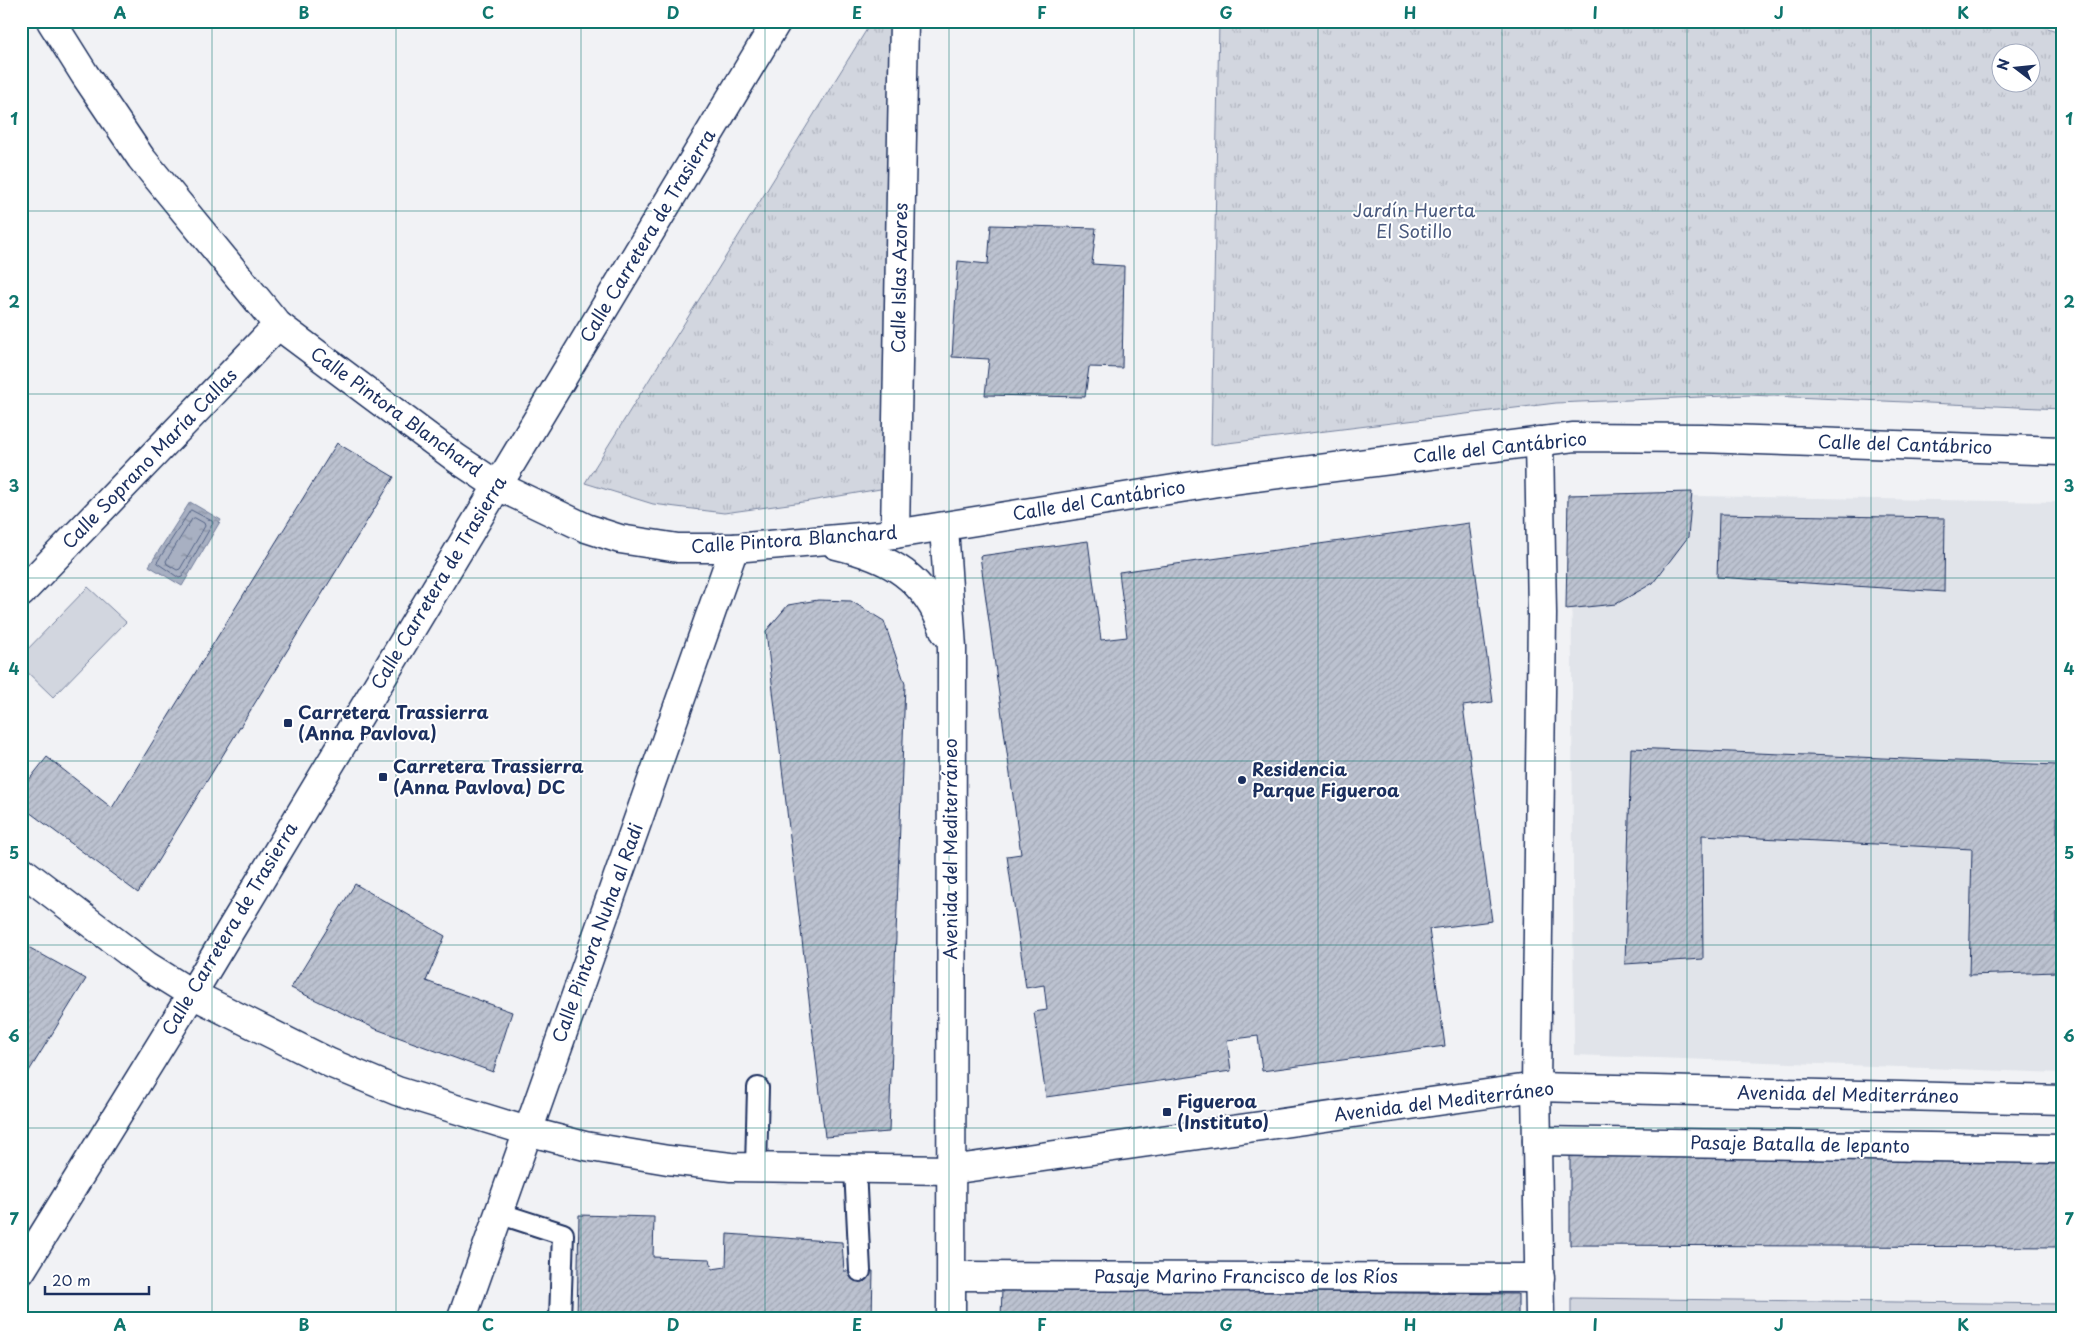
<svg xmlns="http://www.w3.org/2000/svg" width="2083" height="1339" font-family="'Playpen Sans',sans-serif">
	<defs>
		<pattern id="grass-tufts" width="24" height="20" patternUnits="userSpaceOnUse" patternTransform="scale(1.25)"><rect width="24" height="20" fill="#d2d6df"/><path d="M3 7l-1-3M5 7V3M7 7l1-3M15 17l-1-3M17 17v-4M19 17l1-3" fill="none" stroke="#b4b8c2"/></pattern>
		<pattern id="water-ripples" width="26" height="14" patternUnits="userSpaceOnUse" patternTransform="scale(1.25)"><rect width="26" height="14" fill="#a8b0c2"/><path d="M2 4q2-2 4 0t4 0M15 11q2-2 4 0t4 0" fill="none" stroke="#8890a1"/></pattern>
		<pattern id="building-hatch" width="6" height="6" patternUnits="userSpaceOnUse" patternTransform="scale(1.25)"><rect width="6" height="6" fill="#bcc2d0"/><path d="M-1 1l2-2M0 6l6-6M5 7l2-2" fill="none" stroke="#a1a7b5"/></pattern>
	</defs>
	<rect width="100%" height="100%" fill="#f1f2f5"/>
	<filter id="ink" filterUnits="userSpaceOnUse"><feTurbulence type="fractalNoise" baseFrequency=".02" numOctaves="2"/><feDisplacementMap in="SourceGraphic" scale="10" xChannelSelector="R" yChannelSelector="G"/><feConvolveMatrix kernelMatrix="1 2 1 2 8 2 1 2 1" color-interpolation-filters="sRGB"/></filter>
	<g filter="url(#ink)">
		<polygon fill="#e1e4ea" points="1571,494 2062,502 2062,1073 1574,1055"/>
		<g fill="url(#grass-tufts)" stroke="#76829e" fill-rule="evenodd">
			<polygon points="872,21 895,21 886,488 810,501 724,513 653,504 585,483"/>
			<path d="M1219 21H2028L2062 33V409L1749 395 1556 403 1211 445ZM2000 52H2030V82H2000Z"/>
		</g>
		<g fill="#d2d6df" stroke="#76829e">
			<polygon points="88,587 126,622 53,697 21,666 21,656"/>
			<polygon points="1571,1298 2062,1304 2062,1318 1571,1318"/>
		</g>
		<polygon fill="url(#water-ripples)" stroke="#707c9a" points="190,502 221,520 182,586 149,566"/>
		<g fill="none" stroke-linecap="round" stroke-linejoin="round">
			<g stroke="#536386" stroke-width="1">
				<polygon points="191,510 212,521 213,523 182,577 179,578 157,563"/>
				<polygon points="195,518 204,523 205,526 180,569 177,570 167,564 166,561 192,519"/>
			</g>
		</g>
		<g fill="url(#building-hatch)" stroke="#1b2f5e">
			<polygon points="991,225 1096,228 1092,264 1124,266 1122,368 1089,367 1085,397 985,395 989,359 952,357 958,261 988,264"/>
			<polygon points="337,443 394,477 138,893 21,806 21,790 47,757 112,808"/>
			<polygon points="1692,492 1688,537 1653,583 1616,604 1566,609 1568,495"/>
			<polygon points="1719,514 1945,518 1944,592 1717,577"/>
			<polygon points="1469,523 1493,702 1463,706 1492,921 1429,929 1445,1046 1262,1071 1258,1036 1227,1040 1231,1071 1046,1097 1034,1012 1047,1010 1044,985 1026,988 1007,856 1021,854 980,556 1088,541 1101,640 1127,637 1119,572"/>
			<polygon points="818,600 851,601 884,621 905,684 889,1132 825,1137 766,631 788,605"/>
			<polygon points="1631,748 2057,765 2057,972 1969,975 1972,849 1702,835 1703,959 1625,964"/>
			<polygon points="355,884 445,936 426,981 512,1012 493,1072 376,1029 291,988"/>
			<polygon points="21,943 86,979 21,1084"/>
			<polygon points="1570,1153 2062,1158 2062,1247 1570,1245"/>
			<polygon points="579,1215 654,1217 653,1257 710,1259 712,1269 726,1267 727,1234 842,1242 844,1271 873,1271 872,1318 577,1318"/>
			<polygon points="1002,1289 1518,1294 1518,1318 1001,1318"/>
		</g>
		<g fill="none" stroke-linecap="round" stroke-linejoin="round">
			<g stroke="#1b2f5e" stroke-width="24">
				<g id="lane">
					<polyline points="756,1167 758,1088"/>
					<polyline points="855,1169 860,1271"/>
					<polyline points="498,1213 563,1234 560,1318"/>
				</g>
			</g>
			<g stroke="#1b2f5e" stroke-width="31">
				<g id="street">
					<polyline points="51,21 85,75 141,158 278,325 456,458 498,486 586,528 620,539 678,548 734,548 895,534 1224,481 1574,437 1701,438 2062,451"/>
					<polyline points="1539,441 1542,614 1536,1087 1540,1318"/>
					<polyline points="944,527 952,648 951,1318"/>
					<polyline points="895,534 904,21"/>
					<path d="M836 545C891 558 925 577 945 632"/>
					<polyline points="21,593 278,325"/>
					<polyline points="21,870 147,966 192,994"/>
					<polyline points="1537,1141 2062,1149"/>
					<polyline points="952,1276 1540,1278"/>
					<polyline points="462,1318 734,548"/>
				</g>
			</g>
			<g stroke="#1b2f5e" stroke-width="31">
				<polyline id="secondary" points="192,994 330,1063 397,1091 527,1131 585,1146 668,1160 731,1167 950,1170 1536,1087 2062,1100"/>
			</g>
			<g stroke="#1b2f5e" stroke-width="31">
				<polyline id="primary" points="21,1271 192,994 777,21"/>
			</g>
			<use href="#lane" stroke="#fff" stroke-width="20"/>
			<use href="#street" stroke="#fff" stroke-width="28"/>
			<use href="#secondary" stroke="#fff" stroke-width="28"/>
			<use href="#primary" stroke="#fff" stroke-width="28"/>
		</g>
	</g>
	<path fill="none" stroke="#0f766e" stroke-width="1" stroke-opacity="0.55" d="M212 21V1318M396 21V1318M581 21V1318M765 21V1318M949 21V1318M1134 21V1318M1318 21V1318M1502 21V1318M1687 21V1318M1871 21V1318M21 211H2062M21 394H2062M21 578H2062M21 761H2062M21 945H2062M21 1128H2062"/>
	<g fill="#1b2f5e" stroke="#fff" stroke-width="2">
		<rect x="283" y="718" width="10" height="10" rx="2.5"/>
		<rect x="378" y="772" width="10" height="10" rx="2.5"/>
		<circle cx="1242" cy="780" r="5"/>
		<rect x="1162" y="1107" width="10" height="10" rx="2.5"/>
	</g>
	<g text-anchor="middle" stroke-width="4" stroke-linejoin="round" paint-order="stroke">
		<g font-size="18" fill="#49597e" stroke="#fff">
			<text x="1414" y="217">Jardín Huerta<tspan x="1414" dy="21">El Sotillo</tspan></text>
		</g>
		<g font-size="18" fill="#1b2f5e" stroke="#fff">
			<text transform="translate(648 236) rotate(-59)" y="6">Calle Carretera de Trasierra</text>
			<text transform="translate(900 278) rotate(-89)" y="6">Calle Islas Azores</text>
			<text transform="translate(396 412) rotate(36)" y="6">Calle Pintora Blanchard</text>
			<text transform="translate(1905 445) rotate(2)" y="6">Calle del Cantábrico</text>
			<text transform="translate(1500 448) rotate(-6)" y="6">Calle del Cantábrico</text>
			<text transform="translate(150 459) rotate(-46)" y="6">Calle Soprano María Callas</text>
			<text transform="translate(1099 501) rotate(-9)" y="6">Calle del Cantábrico</text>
			<text transform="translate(794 540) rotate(-4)" y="6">Calle Pintora Blanchard</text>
			<text transform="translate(439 583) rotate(-59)" y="6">Calle Carretera de Trasierra</text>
			<text transform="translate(951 849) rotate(-90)" y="6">Avenida del Mediterráneo</text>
			<text transform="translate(230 929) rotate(-59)" y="6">Calle Carretera de Trasierra</text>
			<text transform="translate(598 933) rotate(-70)" y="6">Calle Pintora Nuha al Radi</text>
			<text transform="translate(1848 1095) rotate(1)" y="6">Avenida del Mediterráneo</text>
			<text transform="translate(1444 1102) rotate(-7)" y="6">Avenida del Mediterráneo</text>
			<text transform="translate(1800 1145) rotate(1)" y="6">Pasaje Batalla de lepanto</text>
			<text x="1246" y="1283">Pasaje Marino Francisco de los Ríos</text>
		</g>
		<g font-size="18" font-weight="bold" fill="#1b2f5e" stroke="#fff" text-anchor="start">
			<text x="298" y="719">Carretera Trassierra<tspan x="298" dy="21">(Anna Pavlova)</tspan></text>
			<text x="393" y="773">Carretera Trassierra<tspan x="393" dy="21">(Anna Pavlova) DC</tspan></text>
			<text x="1252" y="776">Residencia<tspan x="1252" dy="21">Parque Figueroa</tspan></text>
			<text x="1177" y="1108">Figueroa<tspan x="1177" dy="21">(Instituto)</tspan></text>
		</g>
	</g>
	<rect width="2083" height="1339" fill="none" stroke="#fff" stroke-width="55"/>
	<g transform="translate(2016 68) rotate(286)"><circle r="24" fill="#ffffff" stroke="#a4acbf"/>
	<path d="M0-4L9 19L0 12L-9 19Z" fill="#1b2f5e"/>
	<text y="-8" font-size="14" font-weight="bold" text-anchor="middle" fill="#1b2f5e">N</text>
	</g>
	<path d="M45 1286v8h104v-8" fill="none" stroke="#1b2f5e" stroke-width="2.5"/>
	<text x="52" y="1286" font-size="15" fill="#1b2f5e" stroke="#ffffff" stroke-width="4" paint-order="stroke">20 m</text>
	<rect x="28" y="28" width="2028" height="1284" fill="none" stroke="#0f766e" stroke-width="2"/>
	<g font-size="16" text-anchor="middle" font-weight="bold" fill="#0f766e">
		<text x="120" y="19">A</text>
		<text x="304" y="19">B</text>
		<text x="488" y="19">C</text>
		<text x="673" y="19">D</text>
		<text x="857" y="19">E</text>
		<text x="1042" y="19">F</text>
		<text x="1226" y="19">G</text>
		<text x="1410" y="19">H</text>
		<text x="1595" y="19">I</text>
		<text x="1779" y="19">J</text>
		<text x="1963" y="19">K</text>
		<text x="14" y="125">1</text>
		<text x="2069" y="125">1</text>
		<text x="14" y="308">2</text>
		<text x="2069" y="308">2</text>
		<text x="14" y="492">3</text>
		<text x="2069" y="492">3</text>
		<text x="14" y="675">4</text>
		<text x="2069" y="675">4</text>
		<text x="14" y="859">5</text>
		<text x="2069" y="859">5</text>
		<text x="14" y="1042">6</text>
		<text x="2069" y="1042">6</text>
		<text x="14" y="1225">7</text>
		<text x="2069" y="1225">7</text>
		<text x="120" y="1331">A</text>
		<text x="304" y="1331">B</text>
		<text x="488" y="1331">C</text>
		<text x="673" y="1331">D</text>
		<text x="857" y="1331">E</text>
		<text x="1042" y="1331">F</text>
		<text x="1226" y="1331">G</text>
		<text x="1410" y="1331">H</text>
		<text x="1595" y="1331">I</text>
		<text x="1779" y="1331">J</text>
		<text x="1963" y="1331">K</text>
	</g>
</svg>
